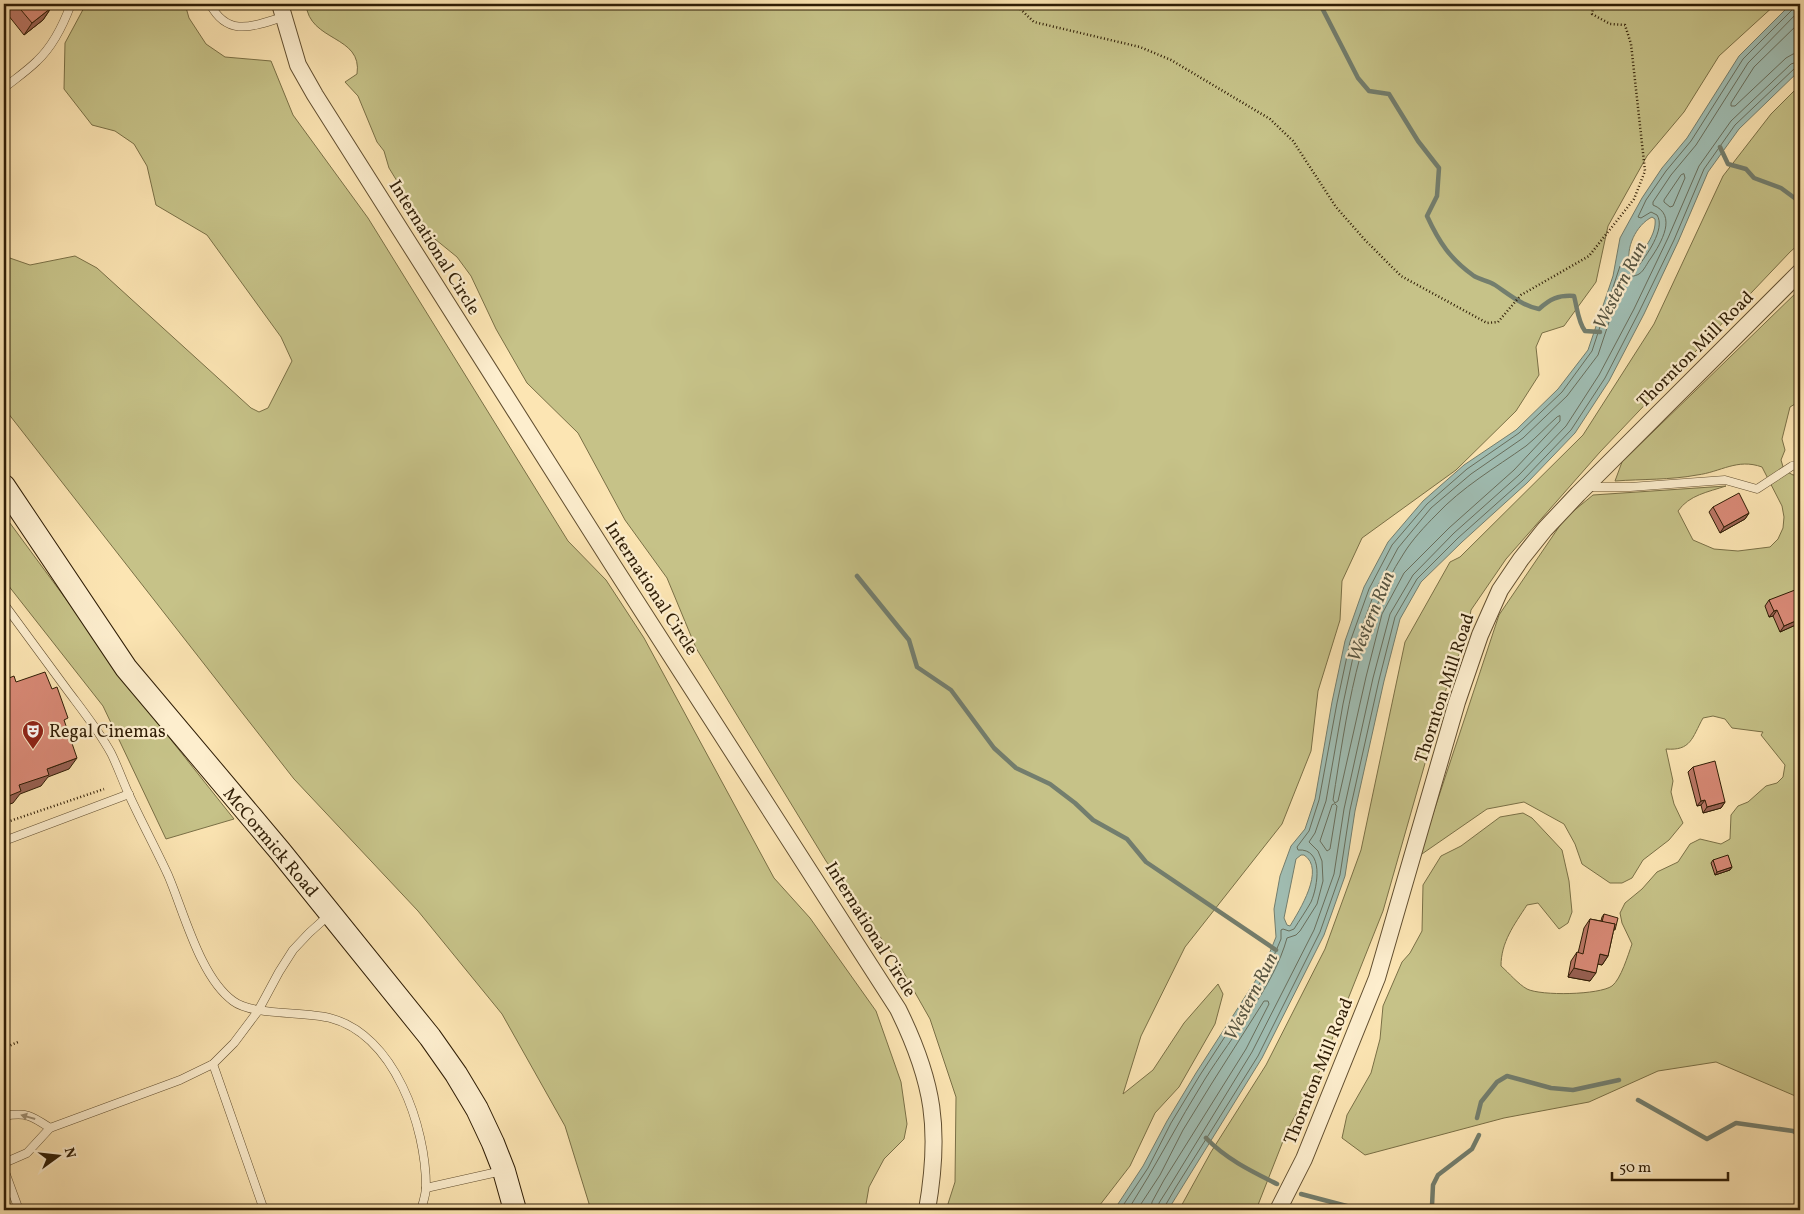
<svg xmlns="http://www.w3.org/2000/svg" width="1804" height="1214" font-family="Vollkorn,serif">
	<rect width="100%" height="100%" fill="#fce5b3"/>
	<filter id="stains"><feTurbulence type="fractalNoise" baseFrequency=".004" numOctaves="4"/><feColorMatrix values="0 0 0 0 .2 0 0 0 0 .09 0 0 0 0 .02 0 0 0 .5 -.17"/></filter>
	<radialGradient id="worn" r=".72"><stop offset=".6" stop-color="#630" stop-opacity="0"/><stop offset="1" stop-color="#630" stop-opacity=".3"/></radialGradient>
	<g fill="#c6c288" stroke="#7a7046">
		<polygon points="86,4 185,4 189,18 206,44 225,57 271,61 293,115 368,218 568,541 606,580 644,638 774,878 810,918 876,1011 901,1082 907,1124 904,1139 884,1159 869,1187 865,1210 591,1210 565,1126 502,1014 418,911 294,779 4,408 4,256 30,265 75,256 97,268 251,408 259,412 268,408 292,361 281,337 207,235 156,205 147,166 134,144 115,131 92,125 64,89 65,43"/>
		<path d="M306 4H1776L1719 56 1684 112 1647 156 1608 226 1596 282 1564 326 1542 333 1536 347 1539 375 1516 411 1456 470 1362 538 1342 581 1340 620 1318 691 1311 751 1282 824 1185 947 1141 1036 1123 1094 1153 1070 1184 1023 1218 984 1223 994 1215 1024 1179 1087 1155 1113 1130 1166 1096 1210H946L955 1182 956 1097 930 1019 896 959 826 861 696 648 667 578 625 520 578 433 527 383 496 329 471 276 457 257 430 235 389 168 384 151 377 142 358 96 345 82 357 74C363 35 309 42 306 4Z"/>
		<polygon points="1800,85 1800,243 1790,252 1600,452 1506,559 1471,610 1465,644 1453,665 1383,911 1319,1072 1287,1131 1256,1210 1179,1210 1211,1152 1266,1065 1325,949 1361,850 1405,642 1450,562 1460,557 1583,435 1654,324 1723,176 1771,114"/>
		<path d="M1800 289V401L1790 407 1782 439 1785 450 1781 460 1784 470 1793 475 1800 474V1098L1716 1062 1658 1071 1589 1102 1504 1118 1365 1155 1342 1138 1347 1115 1371 1073 1380 1039 1383 1006 1402 962 1410 953 1422 931 1423 885 1441 856 1461 846 1500 817 1523 813 1532 818 1562 850 1569 881 1572 912 1568 923 1559 929 1538 903 1527 905C1514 925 1501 942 1501 966 1509 973 1518 984 1527 989 1541 996 1599 995 1612 986 1621 979 1628 955 1632 944L1622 923 1620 913 1625 903 1642 889 1657 872 1678 862 1690 844 1700 839 1721 844 1730 839 1731 815 1738 806 1748 802 1766 786 1777 783 1783 777 1785 765 1761 735 1763 732 1732 728 1725 719 1713 716 1703 718C1692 738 1691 751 1666 749L1673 781 1671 792 1674 804 1683 823 1669 840 1643 860 1632 878 1622 883H1610L1582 864 1575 844 1564 824 1524 802 1487 809 1419 856 1499 615 1565 518 1593 495 1726 486C1708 492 1689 495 1678 511L1693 540 1714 549 1738 551 1770 547 1778 539 1783 528 1784 517 1782 506 1762 467C1737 458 1721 472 1697 475 1671 480 1642 479 1615 481L1622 462Z"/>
		<polygon points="4,515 152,716 234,819 166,839 103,706 4,580"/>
	</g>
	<path fill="#a0beb4" stroke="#737e6e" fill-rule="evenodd" d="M1791 4H1800V70L1739 129 1708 172 1678 242 1644 314 1609 381 1575 433 1527 483 1462 542 1421 582 1400 619 1384 681 1355 811 1345 876 1324 935 1262 1058 1168 1210H1114L1143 1166 1167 1121 1196 1073 1263 969 1276 937 1274 909 1280 876 1291 846 1305 829 1315 799 1332 702 1345 641 1364 587 1388 542 1423 501 1464 465 1516 430 1558 389 1588 350 1613 276 1620 238 1642 198 1662 168 1687 138 1739 56ZM1652 217 1655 219C1657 235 1642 251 1634 264L1630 266C1625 248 1636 225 1652 217ZM1301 855H1304C1326 869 1299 911 1290 926L1287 925 1284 918 1296 859Z"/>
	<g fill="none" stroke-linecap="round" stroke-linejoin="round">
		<g stroke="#686e5c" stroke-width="1">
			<polyline points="1800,22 1754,67 1731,103 1731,106 1735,106 1786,58 1793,54 1800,53"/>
			<polygon points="1684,174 1685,178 1673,206 1670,207 1664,202 1664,200 1681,175"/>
			<path d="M1560 416V421L1514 470 1449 528 1404 573 1382 614 1366 677 1338 801 1335 803 1333 800C1346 719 1358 623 1404 553 1412 540 1425 526 1436 515 1462 487 1495 468 1526 446 1537 437 1547 426 1557 417Z"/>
			<polygon points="1335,804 1337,806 1330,849 1327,851 1320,841 1332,805"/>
			<path d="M1120 1210 1148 1168 1171 1123 1200 1075 1267 972 1281 939V930L1283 929 1289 931 1294 929C1299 921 1306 911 1311 902 1318 886 1324 848 1298 850L1297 847 1309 831 1319 800 1337 703 1350 642 1369 589 1392 545 1427 504 1467 469 1519 433 1562 392 1592 351 1620 266 1624 265 1630 270 1637 268C1646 256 1666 229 1657 215L1651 212 1641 218 1638 217 1646 200 1666 171 1691 141 1743 59 1793 9 1795 4"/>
			<path d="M1128 1210C1155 1168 1178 1122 1205 1079 1232 1036 1274 986 1287 938L1296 935 1300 931 1317 904 1323 881 1322 861 1318 851 1309 842 1315 833 1326 801 1343 704 1356 643 1375 591 1398 548 1431 508 1471 474 1523 438 1567 396 1598 355 1624 277C1629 276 1634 277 1639 274 1644 271 1647 263 1651 258 1661 243 1678 215 1653 205V202L1671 175 1696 145 1748 63 1800 10"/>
			<polyline points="1137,1210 1160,1175 1183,1130 1212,1083 1264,1001 1268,1001 1269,1004 1246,1049 1164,1180 1152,1202 1151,1210"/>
			<polyline points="1158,1210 1159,1203 1171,1184 1252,1052 1314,930 1334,874 1344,809 1373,678 1390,614 1413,575 1454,533 1519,475 1566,426 1599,375 1634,309 1668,238 1699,166 1731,121 1791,64 1800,61"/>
			<polyline points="1164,1210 1165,1206 1176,1187 1258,1056 1320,932 1340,875 1350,810 1379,680 1395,617 1417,579 1458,538 1523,480 1571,430 1605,378 1639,312 1674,240 1704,169 1735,125 1795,68 1800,67"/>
		</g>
		<g stroke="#737e6e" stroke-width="4.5">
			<path d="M1320 4 1358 78 1369 91 1389 94 1418 141 1439 168 1437 196 1427 216C1439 242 1450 259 1474 276 1481 280 1489 281 1495 285 1510 295 1523 306 1539 309 1550 299 1558 295 1574 296 1577 307 1578 322 1585 331L1600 332"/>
			<polyline points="1720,147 1728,164 1746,169 1754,178 1781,188 1800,202"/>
			<polyline points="857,576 909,640 917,667 951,690 994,748 1016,768 1050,784 1075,803 1093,820 1127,839 1146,862 1276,950"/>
			<polyline points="1638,1100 1707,1139 1736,1123 1793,1131 1800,1135"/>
			<polyline points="1477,1118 1481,1102 1497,1082 1507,1076 1551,1088 1573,1090 1619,1080"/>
			<path d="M1206 1138C1226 1159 1251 1171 1277 1184"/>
			<polyline points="1301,1194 1358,1209 1386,1210"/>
			<polyline points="1429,1210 1432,1206 1433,1185 1438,1175 1472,1149 1479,1135"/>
		</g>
		<g stroke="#624f30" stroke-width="9">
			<g id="service">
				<path d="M210 4C228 38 253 26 283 17"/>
				<path d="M4 88C15 79 27 71 37 61 52 47 64 23 71 4"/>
				<polyline points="1586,487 1630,487 1725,480 1757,489 1792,466 1800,464"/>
				<path d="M4 604C25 633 47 662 68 691 83 711 99 731 111 753 118 767 123 782 130 797 142 823 156 849 168 875 184 912 200 977 233 1001 253 1016 304 1011 330 1018 395 1035 426 1127 426 1187 426 1194 423 1203 421 1210"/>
				<polyline points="4,841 129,794"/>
				<polyline points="213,1064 264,1210"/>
				<path d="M4 1116C27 1112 32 1116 50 1128"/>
				<polyline points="4,1163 27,1153 50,1128 180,1080 213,1064 234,1043 258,1011 279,972 293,950 309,933 329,915"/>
				<polyline points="4,1169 19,1210"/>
				<polyline points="426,1188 502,1171"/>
			</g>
		</g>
		<g stroke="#624f30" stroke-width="18">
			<g id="minor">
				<path d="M280 4 298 65 315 95 614 567 898 1009C934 1082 941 1130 927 1210"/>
				<polyline points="1278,1210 1304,1159 1377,978 1457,702 1480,635 1500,590 1521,559 1545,529 1578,494 1800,272"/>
			</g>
		</g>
		<g stroke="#2f1d05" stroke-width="24">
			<polyline id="secondary" points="4,486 126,668 280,851 430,1037 456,1074 477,1109 493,1143 504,1171 515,1210"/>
		</g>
		<g stroke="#2f1d05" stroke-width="2.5" stroke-dasharray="1 2.5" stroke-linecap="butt">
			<polyline points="1015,4 1034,22 1140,47 1171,60 1270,119 1293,141 1336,207 1365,240 1401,276 1487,323 1498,322 1521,295 1589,256 1634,199 1645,171 1631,44 1625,25 1610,24 1592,14 1594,4"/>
			<polyline points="4,823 104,789"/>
			<polyline points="4,1048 18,1042"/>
		</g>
		<use href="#service" stroke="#fdeece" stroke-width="8"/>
		<use href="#minor" stroke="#fdeece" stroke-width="16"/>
		<use href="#secondary" stroke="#fdeece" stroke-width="22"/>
	</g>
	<g fill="#b76" stroke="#2f1d05">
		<polygon points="4,4 55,4 50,8 51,8 43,20 24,35 4,10"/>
		<polygon points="1713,507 1749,513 1745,519 1720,533 1709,512"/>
		<polygon points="1769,600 1800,603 1800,623 1780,632 1773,616 1769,617 1765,606"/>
		<polygon points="1693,767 1725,802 1721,808 1703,813 1701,805 1697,806 1688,772"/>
		<polygon points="1713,860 1732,867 1730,870 1715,875 1711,863"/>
		<polygon points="1604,914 1613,933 1608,956 1602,965 1598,964 1590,981 1568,977 1571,961 1577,952 1578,953 1584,928 1590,919 1601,921 1602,917"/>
	</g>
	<g fill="#986153" stroke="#2f1d05">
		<polygon points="49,4 55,4 40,16"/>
		<polygon points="51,8 43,20 24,35 32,23"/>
		<polygon points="1749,513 1745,519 1720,533 1724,527"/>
		<polygon points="1777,610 1773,616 1769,617 1774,611"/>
		<polygon points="1800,619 1800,623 1780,632 1784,626"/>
		<polygon points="77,758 69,769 48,777 41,786 20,794 13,803 4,806 4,798 19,785 47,769"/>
		<polygon points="1705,800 1701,805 1697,806 1701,801"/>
		<polygon points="1725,802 1721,808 1703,813 1707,807"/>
		<polygon points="1732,867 1730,870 1715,875 1717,872"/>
		<polygon points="1600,954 1608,956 1602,965 1594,963"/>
		<polygon points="1574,968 1596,973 1590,981 1568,977"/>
	</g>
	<g fill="#d98a77" stroke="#2f1d05">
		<polygon points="16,4 49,4 48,4 51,8 32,23"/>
		<polygon points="1739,493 1749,513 1724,527 1713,507"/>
		<polygon points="1795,590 1800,603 1800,619 1784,626 1777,610 1774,611 1769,600"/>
		<polygon points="45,672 52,689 57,687 68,718 64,720 77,758 47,769 49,775 19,785 21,791 4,798 4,680 14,676 16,682"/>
		<polygon points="1715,761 1725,802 1707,807 1705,800 1701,801 1693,767"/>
		<polygon points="1728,855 1732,867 1717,872 1713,860"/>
		<polygon points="1604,914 1618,918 1615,930 1614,930 1615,924 1602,922"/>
		<polygon points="1590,919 1615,924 1608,956 1600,954 1596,973 1574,968 1577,952 1583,954"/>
	</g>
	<defs><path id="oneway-solid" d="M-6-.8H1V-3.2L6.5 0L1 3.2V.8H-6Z" transform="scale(1.25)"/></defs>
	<use fill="#a09074" href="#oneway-solid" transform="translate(28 1117) rotate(-164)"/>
	<defs>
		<g id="theatre-pin" transform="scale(1.125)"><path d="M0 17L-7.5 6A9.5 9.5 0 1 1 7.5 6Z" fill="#8f2418" stroke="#fdeece"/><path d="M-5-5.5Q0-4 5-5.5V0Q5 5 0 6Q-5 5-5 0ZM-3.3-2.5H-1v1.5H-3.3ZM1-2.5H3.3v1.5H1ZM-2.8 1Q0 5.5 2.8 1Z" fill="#fff"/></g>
	</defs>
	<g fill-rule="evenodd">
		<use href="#theatre-pin" x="33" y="731"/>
	</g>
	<g text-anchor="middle" stroke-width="4.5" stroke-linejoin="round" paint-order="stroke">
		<g font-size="18" fill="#2f1d05" stroke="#fdeece">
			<text transform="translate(435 247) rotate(58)" y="6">International Circle</text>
			<text transform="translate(1695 349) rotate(-45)" y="6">Thornton Mill Road</text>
			<text transform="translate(652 588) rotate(57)" y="6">International Circle</text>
			<text transform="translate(1444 688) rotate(-72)" y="6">Thornton Mill Road</text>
			<text transform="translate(271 842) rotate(50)" y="6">McCormick Road</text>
			<text transform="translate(871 929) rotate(58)" y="6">International Circle</text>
			<text transform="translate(1318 1071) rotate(-68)" y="6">Thornton Mill Road</text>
		</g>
		<g font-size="18" fill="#2f1d05" stroke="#fdeece" text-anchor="start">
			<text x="49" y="737">Regal Cinemas</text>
		</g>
		<g font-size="19" font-style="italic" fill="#575542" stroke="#fdeece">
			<text transform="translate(1619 285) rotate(-63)" y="7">Western Run</text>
			<text transform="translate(1370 616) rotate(-68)" y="7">Western Run</text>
			<text transform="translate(1250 996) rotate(-63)" y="7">Western Run</text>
		</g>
	</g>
	<rect width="1804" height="1214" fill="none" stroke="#fce5b3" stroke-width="20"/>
	<rect x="5" y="5" width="1794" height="1204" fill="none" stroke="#2f1d05" stroke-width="2.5"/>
	<rect x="10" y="10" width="1784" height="1194" fill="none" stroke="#2f1d05"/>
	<g transform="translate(58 1156) rotate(75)" stroke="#fdeece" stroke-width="4" paint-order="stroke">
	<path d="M0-4L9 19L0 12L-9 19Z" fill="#2f1d05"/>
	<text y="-8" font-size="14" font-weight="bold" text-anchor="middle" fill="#2f1d05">N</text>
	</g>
	<path d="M1612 1172v8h116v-8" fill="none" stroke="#2f1d05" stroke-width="2.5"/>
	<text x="1619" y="1172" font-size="15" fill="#2f1d05" stroke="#fdeece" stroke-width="4" paint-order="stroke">50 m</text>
	<rect width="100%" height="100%" filter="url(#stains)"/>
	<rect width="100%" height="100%" fill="url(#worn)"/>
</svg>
